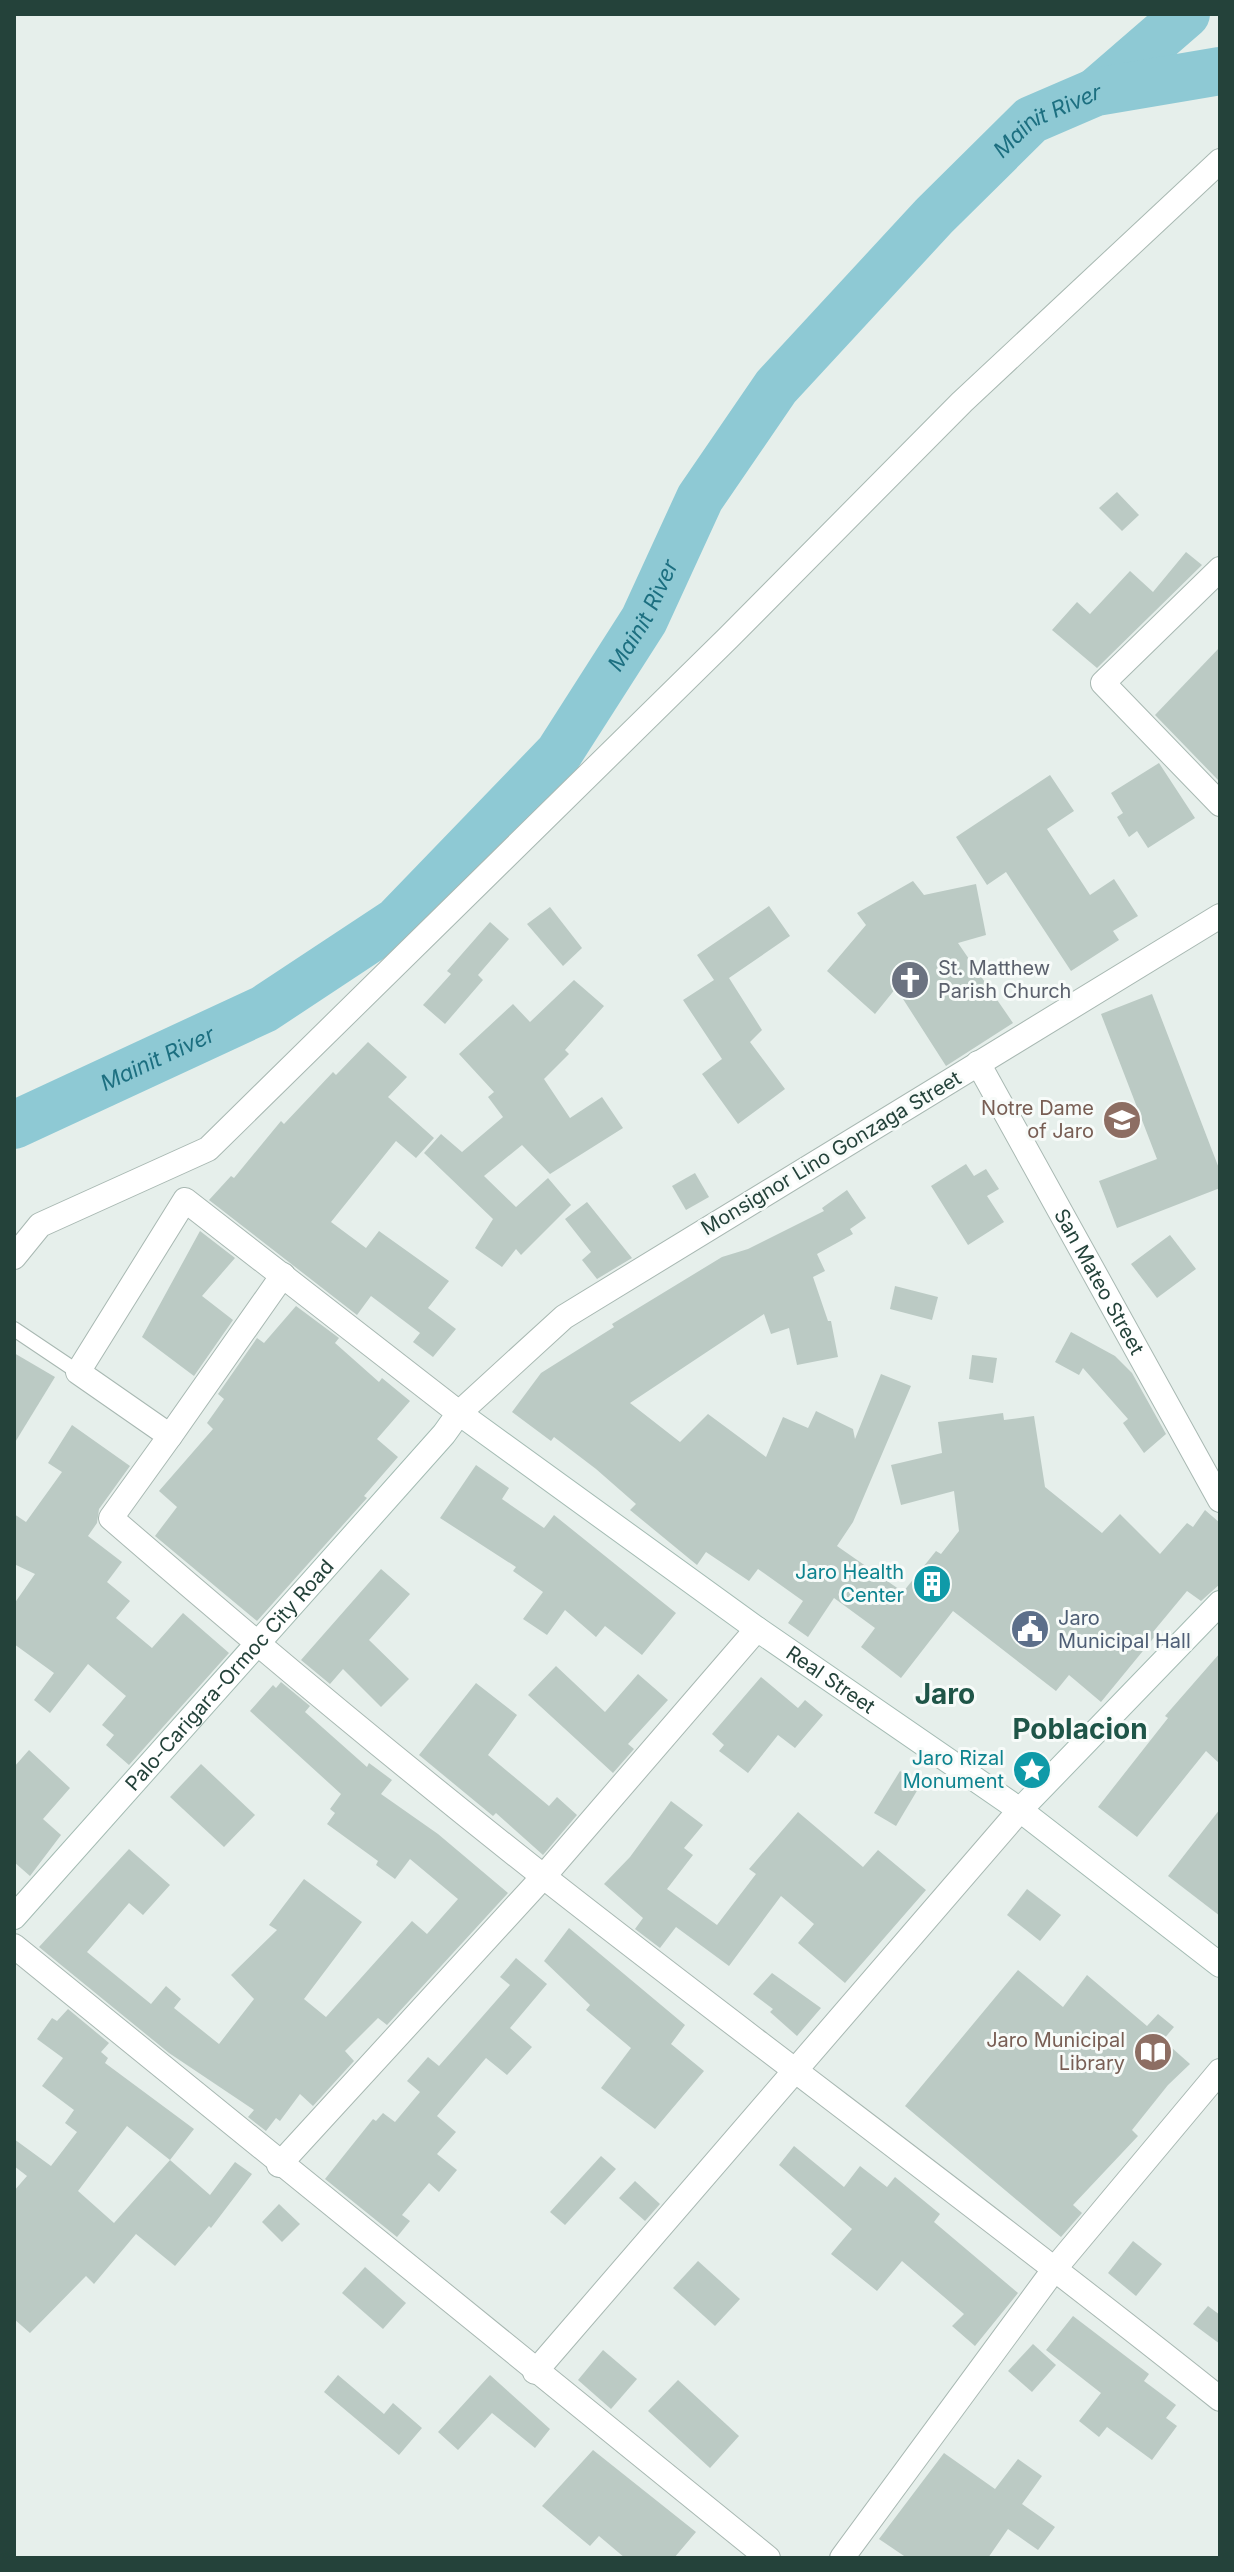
<svg xmlns="http://www.w3.org/2000/svg" width="1234" height="2572" font-family="Inter,sans-serif">
	<rect width="100%" height="100%" fill="#e6efeb"/>
	<g fill="none" stroke-linecap="round" stroke-linejoin="round">
		<g stroke="#8ec9d4" stroke-width="48">
			<polyline points="1096,92 1186,14"/>
			<path id="s1" d="M14 1125 264 1009 397 921 559 753 644 620 700 498 776 387 934 216 1031 120 1096 92 1220 71"/>
		</g>
	</g>
	<g fill="#bbcac4">
		<polygon points="1117,492 1139,515 1122,531 1099,508"/>
		<polygon points="1186,552 1202,565 1097,668 1052,630 1077,602 1090,614 1130,571 1153,592"/>
		<polygon points="1220,647 1220,782 1155,715"/>
		<polygon points="1159,763 1195,818 1148,848 1137,831 1129,837 1117,817 1123,813 1111,793"/>
		<polygon points="1050,775 1074,811 1047,829 1090,895 1114,879 1138,916 1113,931 1119,940 1071,971 1006,872 987,885 956,837"/>
		<polygon points="913,881 924,895 976,884 986,935 958,943 1013,1023 946,1066 896,988 875,1014 827,971 866,925 857,913"/>
		<polygon points="769,906 790,936 729,978 762,1030 750,1042 785,1089 738,1124 702,1074 722,1059 683,1000 714,980 697,955"/>
		<polygon points="550,907 582,948 563,966 527,924"/>
		<polygon points="490,922 509,939 478,975 483,980 445,1024 423,1005 451,974 447,971"/>
		<polygon points="574,980 604,1006 565,1050 569,1054 544,1079 570,1118 602,1097 623,1128 550,1174 522,1145 484,1176 516,1207 548,1178 571,1205 521,1255 516,1249 502,1267 475,1248 493,1219 424,1153 441,1134 462,1152 503,1117 488,1097 494,1092 459,1054 513,1004 530,1022"/>
		<polygon points="1152,994 1220,1171 1220,1188 1117,1228 1099,1181 1157,1159 1101,1014"/>
		<polygon points="368,1042 407,1077 388,1097 434,1138 416,1158 396,1141 331,1222 366,1248 379,1231 449,1281 428,1308 456,1329 433,1357 413,1342 420,1333 371,1296 357,1315 209,1200 231,1176 234,1178 281,1121 284,1124 333,1072 336,1075"/>
		<polygon points="966,1164 974,1176 986,1169 999,1189 987,1196 1004,1222 968,1245 931,1186"/>
		<polygon points="695,1173 709,1197 686,1210 672,1186"/>
		<polygon points="847,1190 866,1218 850,1229 853,1234 817,1254 825,1271 813,1277 828,1321 831,1321 838,1357 797,1365 789,1328 771,1334 764,1314 630,1403 680,1442 708,1414 766,1457 783,1417 808,1428 816,1411 853,1429 855,1439 881,1374 911,1386 853,1522 837,1546 903,1592 936,1551 941,1554 959,1531 954,1491 901,1505 891,1465 942,1453 938,1422 1003,1413 1004,1420 1034,1416 1045,1487 1102,1533 1120,1514 1160,1554 1187,1523 1193,1527 1205,1510 1220,1523 1220,1584 1201,1601 1187,1591 1153,1632 1156,1635 1101,1702 1069,1675 1056,1691 953,1611 901,1678 861,1647 875,1628 834,1598 808,1637 788,1623 803,1601 758,1569 749,1581 706,1552 697,1565 630,1510 636,1504 596,1469 554,1437 551,1441 512,1412 541,1373 614,1327 612,1324 722,1257 748,1249 824,1211 822,1208"/>
		<polygon points="587,1202 632,1258 597,1279 582,1260 591,1252 565,1219"/>
		<polygon points="200,1231 235,1258 202,1296 233,1320 194,1376 142,1337"/>
		<polygon points="1170,1235 1196,1269 1157,1298 1131,1264"/>
		<polygon points="895,1286 938,1297 932,1320 890,1309"/>
		<polygon points="296,1306 339,1338 335,1343 379,1382 382,1378 410,1401 377,1439 398,1457 364,1496 367,1498 257,1621 155,1536 177,1507 159,1491 213,1429 207,1423 224,1399 218,1394 257,1338 264,1343"/>
		<polygon points="1071,1332 1115,1356 1132,1373 1166,1434 1144,1453 1123,1423 1128,1419 1083,1368 1079,1375 1055,1362"/>
		<polygon points="14,1353 55,1377 14,1444"/>
		<polygon points="972,1355 997,1358 993,1383 969,1379"/>
		<polygon points="72,1425 130,1466 99,1509 97,1523 88,1536 122,1562 107,1582 130,1601 116,1618 152,1648 183,1613 229,1653 129,1765 106,1745 114,1735 102,1725 126,1696 88,1664 50,1713 34,1700 54,1673 14,1644 14,1604 35,1574 14,1564 14,1514 26,1522 62,1472 48,1463"/>
		<polygon points="476,1465 509,1488 502,1499 544,1528 554,1515 676,1613 642,1655 605,1626 596,1637 565,1610 547,1635 523,1619 543,1592 513,1571 516,1567 440,1518"/>
		<polygon points="381,1569 410,1594 369,1640 409,1679 381,1707 343,1669 330,1684 301,1660"/>
		<polygon points="1220,1653 1220,1764 1206,1751 1137,1837 1098,1807 1168,1718 1165,1716"/>
		<polygon points="556,1666 605,1712 638,1674 668,1700 628,1744 634,1749 613,1773 528,1695"/>
		<polygon points="761,1677 798,1708 805,1700 823,1715 795,1748 778,1735 748,1773 719,1751 724,1745 712,1734"/>
		<polygon points="281,1682 310,1706 305,1712 367,1767 369,1763 392,1780 381,1794 438,1834 508,1893 387,2025 378,2018 345,2051 354,2061 313,2106 300,2094 280,2121 276,2118 266,2131 248,2117 254,2110 169,2053 39,1947 129,1849 170,1885 143,1915 129,1903 87,1952 151,2004 166,1986 181,1999 174,2008 219,2044 254,1999 231,1975 277,1930 269,1925 304,1879 362,1922 304,1999 326,2017 412,1921 427,1934 458,1899 410,1859 395,1879 376,1865 378,1861 327,1824 335,1813 330,1809 341,1794 250,1711 273,1685 276,1688"/>
		<polygon points="476,1683 517,1715 488,1755 549,1806 557,1797 577,1815 543,1855 496,1813 493,1816 419,1755"/>
		<polygon points="29,1750 70,1788 43,1819 61,1835 30,1876 14,1862 14,1767"/>
		<polygon points="201,1764 255,1815 224,1847 170,1797"/>
		<polygon points="900,1771 921,1784 896,1826 874,1813"/>
		<polygon points="671,1801 703,1825 684,1848 693,1855 667,1889 717,1925 756,1874 749,1869 798,1812 863,1867 878,1850 926,1890 845,1983 798,1943 814,1924 781,1896 729,1966 676,1927 660,1948 635,1929 643,1918 604,1884 630,1857"/>
		<polygon points="1220,1809 1220,1916 1168,1876"/>
		<polygon points="1027,1889 1061,1915 1040,1941 1007,1915"/>
		<polygon points="569,1928 685,2025 671,2044 704,2071 655,2129 601,2088 631,2048 586,2010 590,2005 544,1961"/>
		<polygon points="516,1958 547,1984 510,2028 532,2047 507,2075 486,2058 437,2116 456,2132 437,2154 457,2170 439,2192 429,2183 402,2215 410,2221 397,2237 325,2179 373,2119 376,2121 383,2113 395,2122 420,2092 407,2081 428,2057 439,2066 510,1985 500,1977"/>
		<polygon points="1018,1970 1063,2007 1087,1975 1147,2026 1158,2014 1174,2027 1163,2040 1190,2064 1168,2085 1132,2130 1138,2136 1073,2205 1082,2213 1061,2237 905,2106"/>
		<polygon points="772,1973 821,2008 797,2036 770,2012 773,2009 753,1994"/>
		<polygon points="68,2009 109,2043 101,2052 108,2058 105,2063 194,2129 170,2160 127,2126 78,2191 114,2223 170,2160 210,2195 235,2162 252,2174 211,2228 209,2226 175,2266 136,2234 94,2284 86,2276 30,2333 14,2319 14,2191 27,2176 14,2166 14,2139 51,2166 77,2132 65,2123 74,2110 42,2086 63,2058 37,2039 52,2018 57,2021"/>
		<polygon points="794,2146 844,2187 860,2166 887,2187 895,2177 940,2214 934,2222 1018,2293 975,2346 952,2326 964,2314 902,2261 877,2291 831,2254 852,2229 779,2165"/>
		<polygon points="601,2156 616,2169 565,2225 550,2212"/>
		<polygon points="635,2181 660,2204 645,2221 619,2198"/>
		<polygon points="279,2204 300,2224 282,2242 262,2222"/>
		<polygon points="1133,2241 1162,2264 1136,2296 1108,2273"/>
		<polygon points="698,2261 740,2299 715,2326 673,2288"/>
		<polygon points="365,2267 406,2303 383,2329 342,2293"/>
		<polygon points="1208,2306 1220,2315 1220,2344 1193,2324"/>
		<polygon points="1073,2316 1149,2374 1144,2381 1176,2405 1166,2418 1177,2426 1152,2460 1107,2427 1099,2437 1079,2421 1101,2393 1046,2350"/>
		<polygon points="1033,2344 1056,2365 1032,2392 1008,2371"/>
		<polygon points="603,2350 637,2379 611,2409 578,2380"/>
		<polygon points="338,2375 384,2414 393,2403 422,2428 399,2455 324,2392"/>
		<polygon points="490,2375 550,2429 535,2448 492,2413 458,2450 438,2432"/>
		<polygon points="678,2380 739,2436 710,2468 648,2411"/>
		<polygon points="593,2450 696,2532 674,2558 625,2558 599,2536 590,2546 542,2506"/>
		<polygon points="944,2453 995,2489 1018,2459 1042,2476 1022,2504 1055,2527 1038,2550 1008,2529 988,2558 907,2558 879,2539"/>
	</g>
	<g fill="none" stroke-linecap="round" stroke-linejoin="round">
		<g stroke="#a8b8b2" stroke-width="16">
			<polyline id="lane" points="14,1329 78,1372"/>
		</g>
		<g stroke="#a8b8b2" stroke-width="26">
			<g id="street">
				<polyline points="1220,569 1103,683 1220,804"/>
				<path d="M1220 916 564 1317 459 1413 185 1200 78 1372 170 1436 111 1518C253 1641 397 1761 544 1877 768 2053 998 2221 1220 2399"/>
				<path id="s2" d="M978 1063 1220 1500"/>
				<polyline points="14,1257 40,1225 208,1149 728,638 962,402 1220,161"/>
				<polyline points="170,1436 283,1275"/>
				<polyline points="14,1946 768,2558"/>
				<polyline points="279,2165 544,1876 757,1629"/>
				<polyline points="535,2372 1020,1810"/>
				<polyline points="842,2558 1056,2267 1220,2071"/>
			</g>
		</g>
		<g stroke="#a4bbb3" stroke-width="26">
			<g id="secondary">
				<polyline points="1020,1810 1220,1603"/>
				<path id="s3" d="M14 1917 444 1434 459 1413 757 1629 1020 1810 1220 1965"/>
			</g>
		</g>
		<use href="#lane" stroke="#fff" stroke-width="14"/>
		<use href="#street" stroke="#fff" stroke-width="24"/>
		<use href="#secondary" stroke="#fff" stroke-width="24"/>
	</g>
	<defs>
		<g id="church-disc" transform="scale(2)"><circle r="9.5" fill="#6b7280" stroke="#f7fbf9"/><path d="M-1.2-6h2.4v3.5h3.3v2.4h-3.3V6h-2.4V-.1h-3.3v-2.4h3.3Z" fill="#fff"/></g>
		<g id="school-disc" transform="scale(2)"><circle r="9.5" fill="#8d6e63" stroke="#f7fbf9"/><path d="M0-5L7-2L0 1L-7-2ZM-4 1L0 2.5L4 1V4Q0 6-4 4Z" fill="#fff"/></g>
		<g id="building-disc" transform="scale(2)"><circle r="9.5" fill="#0f9aa8" stroke="#f7fbf9"/><path d="M-4-6H4V6H1V3H-1V6H-4ZM-2.5-4.3h1.7v1.8h-1.7ZM.8-4.3h1.7v1.8H.8ZM-2.5-1h1.7V.8h-1.7ZM.8-1h1.7V.8H.8Z" fill="#fff"/></g>
		<g id="civic-disc" transform="scale(2)"><circle r="9.5" fill="#5c6f8a" stroke="#f7fbf9"/><path d="M-.6-6.5H3V-4.5H.6V-3L4-1V1h2V6H-6V1h2V-1L-.6-3ZM-1.2 2.5V6h2.4V2.5Z" fill="#fff"/></g>
		<g id="sight-disc" transform="scale(2)"><circle r="9.5" fill="#0f9aa8" stroke="#f7fbf9"/><path d="M0-6L1.8-2.2L6-1.7L2.9 1.2L3.7 5.4L0 3.3L-3.7 5.4L-2.9 1.2L-6-1.7L-1.8-2.2Z" fill="#fff"/></g>
		<g id="library-disc" transform="scale(2)"><circle r="9.5" fill="#8d6e63" stroke="#f7fbf9"/><path d="M-6-4Q-3-5.5-.7-3.5V5Q-3 3-6 4ZM6-4Q3-5.5 .7-3.5V5Q3 3 6 4Z" fill="#fff"/></g>
	</defs>
	<g fill-rule="evenodd">
		<use href="#church-disc" x="910" y="980"/>
		<use href="#school-disc" x="1122" y="1120"/>
		<use href="#building-disc" x="932" y="1584"/>
		<use href="#civic-disc" x="1030" y="1629"/>
		<use href="#sight-disc" x="1032" y="1770"/>
		<use href="#library-disc" x="1153" y="2052"/>
	</g>
	<g text-anchor="middle" stroke-width="6" stroke-linejoin="round" paint-order="stroke">
		<g font-size="20" fill="#5b616d" stroke="#f7fbf9" text-anchor="start">
			<text x="938" y="975">St. Matthew<tspan x="938" dy="23">Parish Church</tspan></text>
		</g>
		<g font-size="20" fill="#785e54" stroke="#f7fbf9" text-anchor="end">
			<text x="1094" y="1115">Notre Dame<tspan x="1094" dy="23">of Jaro</tspan></text>
			<text x="1125" y="2047">Jaro Municipal<tspan x="1125" dy="23">Library</tspan></text>
		</g>
		<g font-size="20" fill="#24423a" stroke="#f7fbf9">
			<text transform="translate(831 1153) rotate(-31)" y="7">Monsignor Lino Gonzaga Street</text>
			<text dy="7" stroke="none"><textPath href="#s2" startOffset="250">San Mateo Street</textPath></text>
			<text dy="7" stroke="none"><textPath href="#s3" startOffset="324">Palo-Carigara-Ormoc City Road</textPath></text>
			<text dy="7" stroke="none"><textPath href="#s3" startOffset="1130">Real Street</textPath></text>
		</g>
		<g font-size="20" fill="#0d838f" stroke="#f7fbf9" text-anchor="end">
			<text x="904" y="1579">Jaro Health<tspan x="904" dy="23">Center</tspan></text>
			<text x="1004" y="1765">Jaro Rizal<tspan x="1004" dy="23">Monument</tspan></text>
		</g>
		<g font-size="20" fill="#4e5e75" stroke="#f7fbf9" text-anchor="start">
			<text x="1058" y="1625">Jaro<tspan x="1058" dy="23">Municipal Hall</tspan></text>
		</g>
		<g font-size="22" font-style="italic" fill="#1c6f80" stroke="#f7fbf9">
			<text dy="8" stroke="none"><textPath href="#s1" startOffset="1478">Mainit River</textPath></text>
			<text dy="8" stroke="none"><textPath href="#s1" startOffset="830">Mainit River</textPath></text>
			<text dy="8" stroke="none"><textPath href="#s1" startOffset="158">Mainit River</textPath></text>
		</g>
		<g font-size="28" font-weight="bold" fill="#1f5548" stroke="#f7fbf9">
			<text x="945" y="1704">Jaro</text>
			<text x="1080" y="1739">Poblacion</text>
		</g>
	</g>
	<rect width="1234" height="2572" fill="none" stroke="#24423a" stroke-width="32"/>
</svg>
